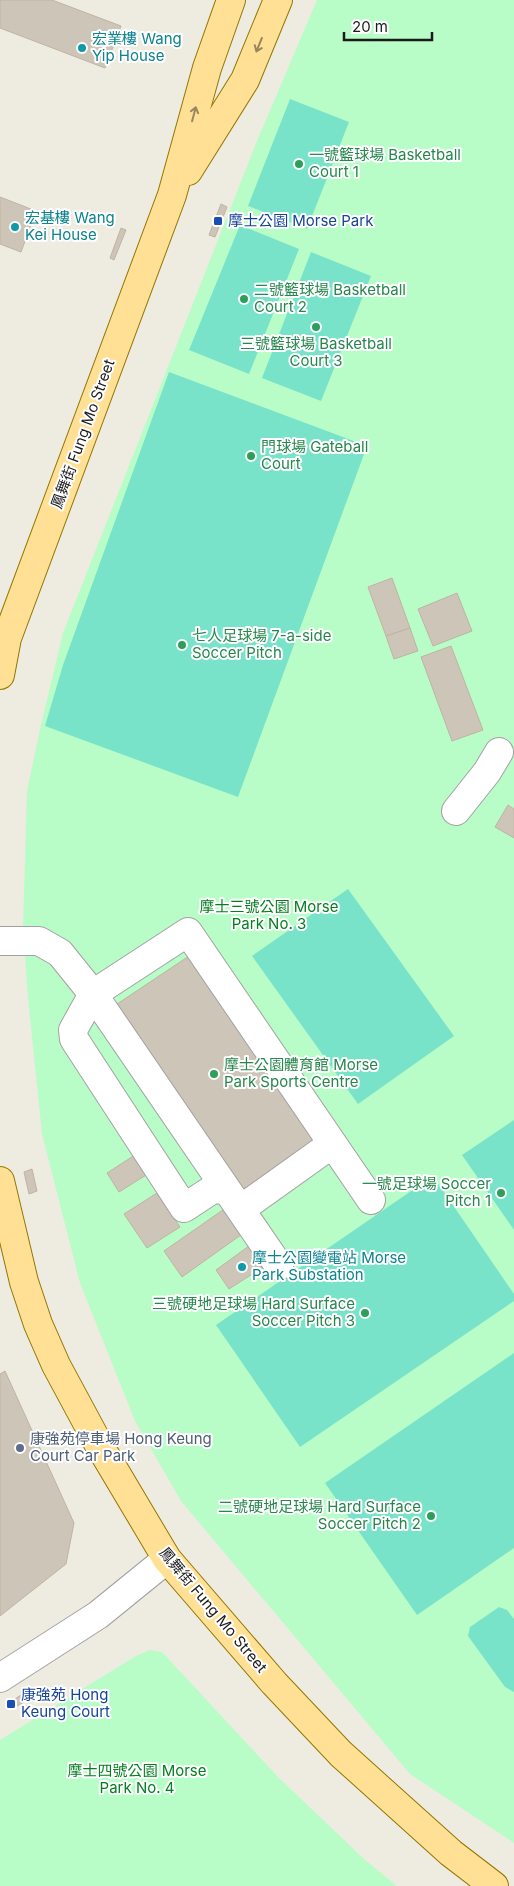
<svg xmlns="http://www.w3.org/2000/svg" width="514" height="1886" font-family="Inter,'Noto Sans TC',sans-serif">
	<rect width="100%" height="100%" fill="#eeebe0"/>
	<g fill="#b8fdc7">
		<polygon points="317,0 514,0 514,1843 410,1774 181,1501 135,1421 80,1283 42,1134 28,998 23,928 27,791 41,725 63,633 257,141"/>
		<polygon points="150,1650 162,1652 278,1777 364,1859 397,1886 0,1886 0,1740 136,1656"/>
	</g>
	<g fill="#78e3c9">
		<polygon points="290,99 349,122 307,229 248,206"/>
		<polygon points="240,225 299,249 249,374 189,350"/>
		<polygon points="311,252 371,276 321,401 262,378"/>
		<polygon points="169,372 367,446 238,797 45,726 63,665"/>
		<polygon points="348,889 454,1036 358,1104 252,956"/>
		<polygon points="514,1120 514,1230 462,1155"/>
		<polygon points="433,1176 514,1294 514,1301 300,1447 216,1325"/>
		<polygon points="514,1353 514,1548 417,1615 325,1483"/>
		<polygon points="499,1607 507,1610 514,1619 514,1692 505,1687 468,1636 470,1627"/>
	</g>
	<g fill="#cec5b9" stroke="#c0b3a1">
		<polygon points="0,0 52,0 121,26 105,68 0,28"/>
		<polygon points="0,197 36,211 21,252 0,244"/>
		<polygon points="221,204 227,207 215,237 209,235"/>
		<polygon points="121,228 126,230 114,260 110,258"/>
		<polygon points="392,578 410,628 386,636 368,587"/>
		<polygon points="457,593 472,631 433,646 418,609"/>
		<polygon points="410,628 418,651 394,659 386,636"/>
		<polygon points="451,646 483,730 452,741 421,657"/>
		<polygon points="508,805 514,809 514,838 495,827"/>
		<polygon points="189,956 315,1141 239,1192 114,1006"/>
		<polygon points="138,1153 151,1172 119,1192 107,1173"/>
		<polygon points="32,1169 37,1191 29,1194 24,1172"/>
		<polygon points="157,1193 180,1227 147,1248 124,1214"/>
		<polygon points="227,1207 245,1232 182,1277 164,1251"/>
		<polygon points="253,1243 268,1264 229,1289 216,1270"/>
		<polygon points="5,1371 74,1523 66,1564 0,1616 0,1374"/>
		<polygon points="34,1687 38,1693 14,1708 10,1702"/>
	</g>
	<g fill="none" stroke-linecap="round" stroke-linejoin="round">
		<g stroke="#a2a2a2" stroke-width="30">
			<g id="minor">
				<polyline points="456,811 487,772 499,752"/>
				<polyline points="0,941 39,941 60,953 93,994 279,1266"/>
				<polyline points="226,1190 213,1189 184,1208 74,1039 73,1030 93,994 188,932 371,1200"/>
				<polyline points="241,1209 332,1144"/>
				<polyline points="0,1678 98,1615 167,1559"/>
			</g>
		</g>
		<g stroke="#937700" stroke-width="30">
			<g id="major">
				<polyline points="188,171 245,80 278,0"/>
				<polyline points="0,675 7,638 172,195 207,68 231,0"/>
				<polyline points="0,1181 24,1282 38,1324 56,1365 98,1443 167,1559 274,1683 341,1754 451,1853 494,1886"/>
			</g>
		</g>
		<use href="#minor" stroke="#fff" stroke-width="28"/>
		<use href="#major" stroke="#ffe094" stroke-width="28"/>
	</g>
	<defs><path id="oneway-shaft" d="M-6 0H5M1.5-3L5.5 0L1.5 3" fill="none" stroke-width="1.6" stroke-linecap="round" stroke-linejoin="round" transform="scale(1.25)"/></defs>
	<g stroke="#98875e">
		<use href="#oneway-shaft" transform="translate(259 45) rotate(112)"/>
		<use href="#oneway-shaft" transform="translate(194 114) rotate(-75)"/>
	</g>
	<g fill="#0f9aa8" stroke="#fff" stroke-width="2">
		<circle cx="82" cy="48" r="5"/>
		<circle cx="15" cy="227" r="5"/>
		<circle cx="242" cy="1267" r="5"/>
	</g>
	<g fill="#2e9e5b" stroke="#fff" stroke-width="2">
		<circle cx="299" cy="164" r="5"/>
		<circle cx="244" cy="299" r="5"/>
		<circle cx="316" cy="327" r="5"/>
		<circle cx="251" cy="456" r="5"/>
		<circle cx="182" cy="645" r="5"/>
		<circle cx="214" cy="1074" r="5"/>
		<circle cx="501" cy="1193" r="5"/>
		<circle cx="365" cy="1313" r="5"/>
		<circle cx="431" cy="1516" r="5"/>
	</g>
	<g fill="#1a4fb4" stroke="#fff" stroke-width="2">
		<rect x="213" y="216" width="10" height="10" rx="2.5"/>
		<rect x="6" y="1699" width="10" height="10" rx="2.5"/>
	</g>
	<circle fill="#5c6f8a" stroke="#fff" stroke-width="2" cx="20" cy="1448" r="5"/>
	<g text-anchor="middle" stroke-width="4" stroke-linejoin="round" paint-order="stroke">
		<g font-size="15" fill="#0d838f" stroke="#fff" text-anchor="start">
			<text x="92" y="44">宏業樓 Wang<tspan x="92" dy="17">Yip House</tspan></text>
			<text x="25" y="223">宏基樓 Wang<tspan x="25" dy="17">Kei House</tspan></text>
			<text x="252" y="1263">摩士公園變電站 Morse<tspan x="252" dy="17">Park Substation</tspan></text>
		</g>
		<g font-size="15" fill="#27864d" stroke="#fff" text-anchor="start">
			<text x="309" y="160">一號籃球場 Basketball<tspan x="309" dy="17">Court 1</tspan></text>
			<text x="254" y="295">二號籃球場 Basketball<tspan x="254" dy="17">Court 2</tspan></text>
			<text x="316" y="349" text-anchor="middle">三號籃球場 Basketball<tspan x="316" dy="17">Court 3</tspan></text>
			<text x="261" y="452">門球場 Gateball<tspan x="261" dy="17">Court</tspan></text>
			<text x="192" y="641">七人足球場 7-a-side<tspan x="192" dy="17">Soccer Pitch</tspan></text>
			<text x="224" y="1070">摩士公園體育館 Morse<tspan x="224" dy="17">Park Sports Centre</tspan></text>
			<text x="491" y="1189" text-anchor="end">一號足球場 Soccer<tspan x="491" dy="17">Pitch 1</tspan></text>
			<text x="355" y="1309" text-anchor="end">三號硬地足球場 Hard Surface<tspan x="355" dy="17">Soccer Pitch 3</tspan></text>
			<text x="421" y="1512" text-anchor="end">二號硬地足球場 Hard Surface<tspan x="421" dy="17">Soccer Pitch 2</tspan></text>
		</g>
		<g font-size="15" fill="#164399" stroke="#fff" text-anchor="start">
			<text x="228" y="226">摩士公園 Morse Park</text>
			<text x="21" y="1700">康強苑 Hong<tspan x="21" dy="17">Keung Court</tspan></text>
		</g>
		<g font-size="15" fill="#1b1b1b" stroke="#fff">
			<text transform="translate(83 434) rotate(-70)" y="5">鳳舞街 Fung Mo Street</text>
			<text transform="translate(213 1610) rotate(50)" y="5">鳳舞街 Fung Mo Street</text>
		</g>
		<g font-size="15" fill="#047e20" stroke="#fff">
			<text x="269" y="912">摩士三號公園 Morse<tspan x="269" dy="17">Park No. 3</tspan></text>
			<text x="137" y="1776">摩士四號公園 Morse<tspan x="137" dy="17">Park No. 4</tspan></text>
		</g>
		<g font-size="15" fill="#4e5e75" stroke="#fff" text-anchor="start">
			<text x="30" y="1444">康強苑停車場 Hong Keung<tspan x="30" dy="17">Court Car Park</tspan></text>
		</g>
	</g>
	<path d="M344 32v8h88v-8" fill="none" stroke="#1b1b1b" stroke-width="2.5"/>
	<text x="352" y="32" font-size="15" fill="#1b1b1b" stroke="#ffffff" stroke-width="4" paint-order="stroke">20 m</text>
</svg>
